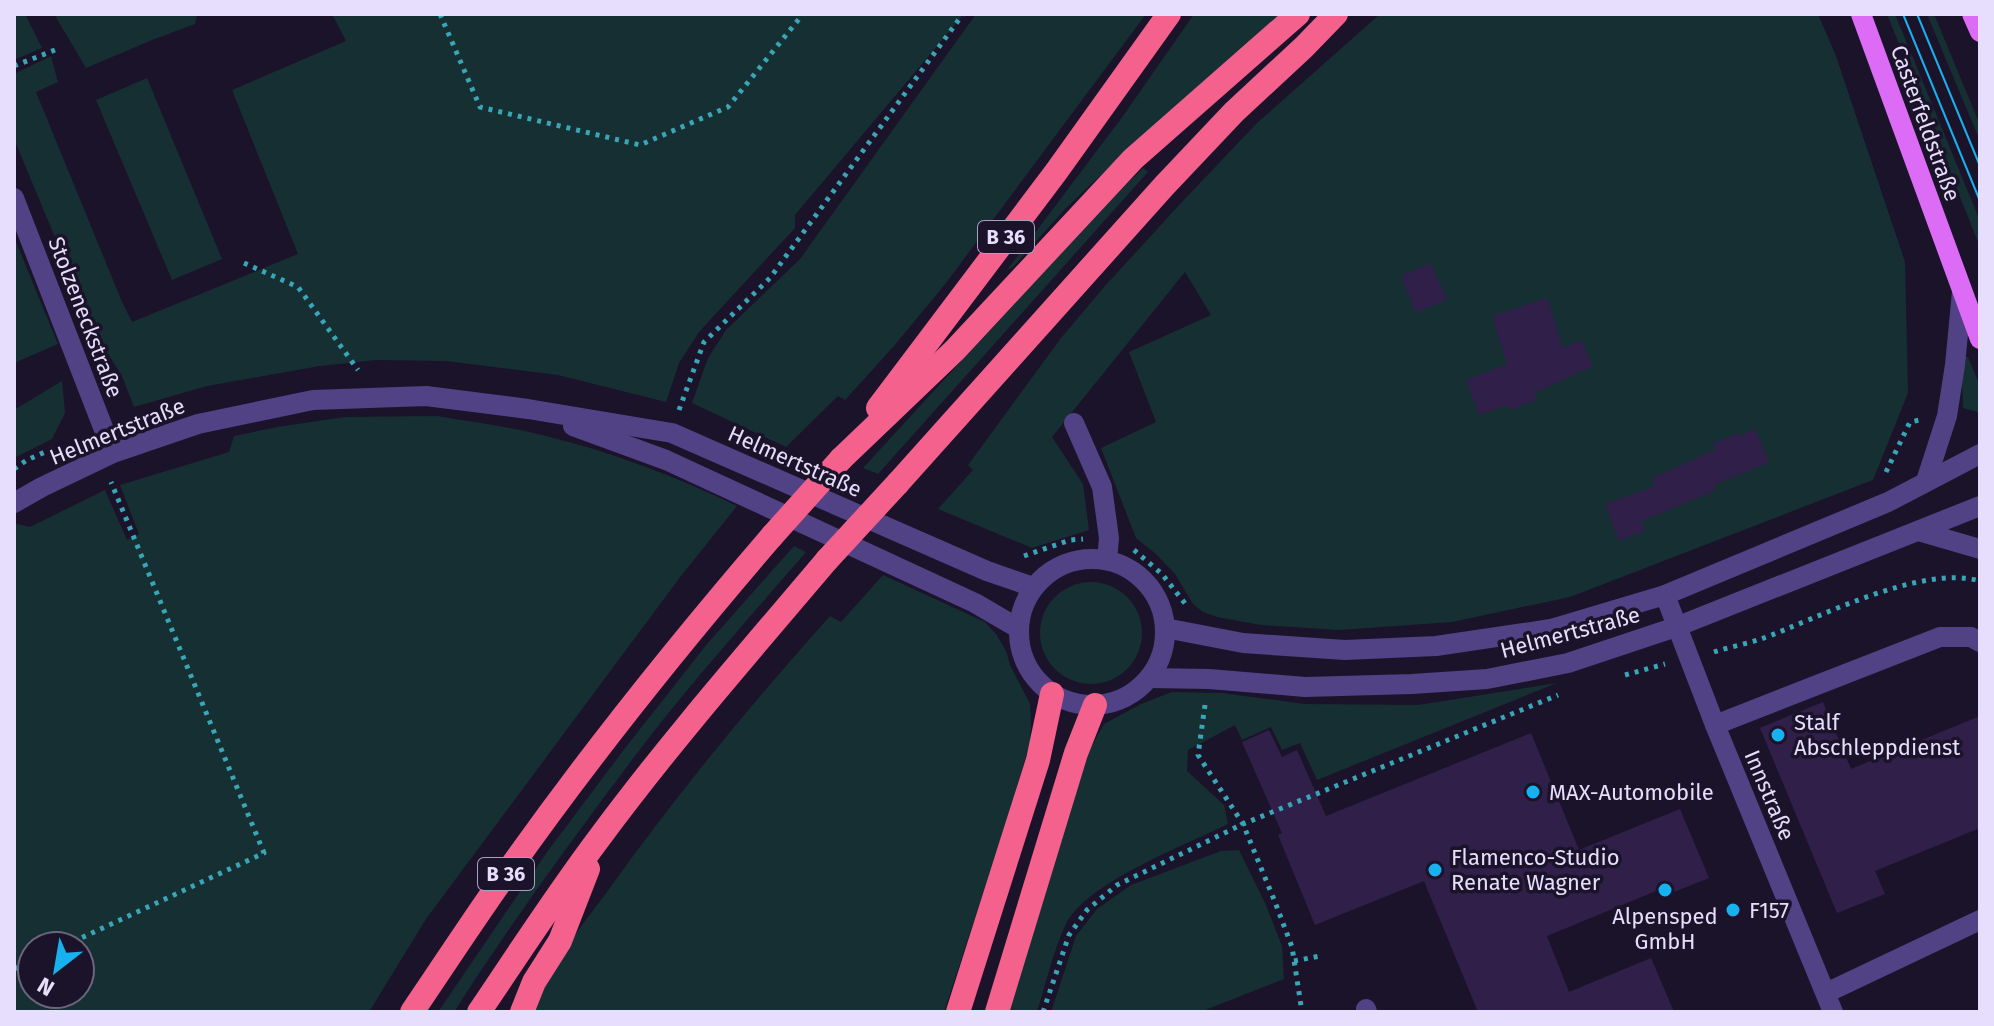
<svg xmlns="http://www.w3.org/2000/svg" width="1994" height="1026" font-family="'Fira Sans',sans-serif">
	<rect width="100%" height="100%" fill="#1b132a"/>
	<g fill="#162f33" fill-rule="evenodd">
		<polygon points="14,14 25,14 42,48 14,60"/>
		<polygon points="54,14 197,14 195,24 152,40 86,68"/>
		<polygon points="332,14 964,14 795,215 795,228 699,332 679,363 666,402 558,375 446,361 376,360 320,366 207,386 134,407 122,376 100,341 87,314 14,139 14,74 51,56 58,82 36,92 122,302 132,322 298,254 232,90 346,41"/>
		<polygon points="976,14 1146,14 946,283 894,346 845,400 838,396 786,447 692,403 708,358 726,330 800,259"/>
		<polygon points="1194,14 1280,14 1151,128 1065,209 1013,267 1007,270 1123,116"/>
		<polygon points="1380,14 1818,14 1836,56 1905,262 1908,393 1873,480 1570,597 1452,622 1339,630 1261,625 1217,617 1203,612 1193,604 1175,574 1156,554 1136,538 1101,448 1156,422 1129,352 1211,315 1185,272 1052,437 1083,484 1089,530 1032,548 938,509 973,470 968,465 1061,338 1105,286 1181,203 1257,123"/>
		<polygon points="1887,14 1895,14 1980,221 1980,247"/>
		<polygon points="1927,14 1934,14 1980,125 1980,141"/>
		<polygon points="147,78 222,259 172,280 96,100"/>
		<polygon points="1143,168 1148,172 878,474 863,468 1098,212"/>
		<polygon points="14,237 58,344 14,363"/>
		<polygon points="1961,357 1968,357 1980,386 1980,416 1978,412 1963,408"/>
		<polygon points="62,381 65,413 52,439 14,458 14,410"/>
		<path d="M437 416C473 422 511 427 546 436 612 452 677 477 737 506L681 576 426 919 369 1012H14V523L30 527 105 490 127 540 139 534 120 485 229 452 234 436 277 427 345 417ZM32 946H80V994H32Z"/>
		<path d="M794 546 806 552C751 616 693 680 641 748 576 834 512 921 454 1012H438L547 852 622 752 707 644Z"/>
		<path d="M883 575 985 622 996 634 1006 651 1010 665 1030 704 1031 723 1030 743 1003 832 944 1012H535C547 968 580 928 607 892 676 795 751 704 830 616L841 622Z"/>
		<circle cx="1091" cy="633" r="51"/>
		<path d="M1557 683 1317 780 1300 743 1282 750 1271 727 1242 740 1235 725 1188 750 1187 771 1224 805 1228 824C1186 845 1087 882 1066 924 1053 951 1046 983 1037 1012H1006L1086 756 1104 724 1141 704 1172 692 1222 693 1305 704 1418 705Z"/>
		<polygon points="1239,850 1266,905 1282,946 1284,979 1200,1012 1051,1012 1076,936 1097,909 1131,885 1221,851"/>
	</g>
	<g fill="#302049">
		<polygon points="1430,263 1447,299 1416,313 1401,276"/>
		<polygon points="1547,298 1563,348 1581,340 1593,366 1534,393 1537,400 1509,410 1507,405 1479,415 1466,380 1507,364 1492,316"/>
		<polygon points="1755,429 1769,462 1714,485 1716,490 1642,521 1645,531 1619,541 1605,504 1655,486 1651,478 1715,450 1713,444 1738,433 1739,436"/>
		<polygon points="1823,702 1851,769 1980,716 1980,828 1875,871 1885,894 1837,913 1760,728"/>
		<polygon points="1269,730 1282,757 1297,750 1326,816 1531,733 1579,850 1680,809 1709,878 1659,898 1656,891 1547,936 1569,992 1651,958 1674,1012 1478,1012 1424,881 1315,925 1278,835 1282,833 1242,742"/>
	</g>
	<g fill="none" stroke-linecap="round" stroke-linejoin="round">
		<g stroke="#39a5b5" stroke-width="5" stroke-dasharray="4 6" stroke-linecap="butt">
			<polyline points="440,14 480,107 640,145 728,107 803,14"/>
			<polyline points="14,66 60,48"/>
			<polyline points="244,263 298,287 358,370"/>
			<polyline points="679,410 704,342 770,278 963,14"/>
			<polyline points="14,469 27,460 54,448"/>
			<polyline points="1886,472 1910,422 1920,420"/>
			<polyline points="1134,550 1162,574 1187,606"/>
			<polyline points="1024,556 1070,540 1083,539"/>
			<path d="M1714 652C1729 647 1746 644 1761 639 1819 618 1921 564 1980 581"/>
			<polyline points="1625,675 1665,664"/>
			<polyline points="1205,705 1198,755 1243,824 1275,902 1292,947 1302,1012"/>
			<polyline points="64,946 264,853 111,482"/>
			<polyline points="1294,961 1320,956"/>
			<polyline points="14,969 32,961"/>
			<polyline points="1043,1012 1069,935 1087,910 1117,885 1243,824 1558,695"/>
		</g>
		<g stroke="#514185" stroke-width="20">
			<polyline points="14,198 113,453"/>
			<polyline points="1074,423 1102,487 1109,538 1107,560"/>
			<polyline points="573,426 666,460 975,603 1018,628"/>
			<polyline points="1926,481 1947,416 1955,365 1962,292"/>
			<polyline points="14,503 42,487 113,453 198,424 313,400 426,396 528,409 672,433 987,571 1033,587"/>
			<polyline points="1918,531 1980,549"/>
			<circle cx="1092" cy="632" r="73"/>
			<polyline points="1665,595 1715,725 1833,1012"/>
			<polyline points="1165,628 1243,643 1345,650 1436,646 1551,629 1665,595 1888,502 1980,454"/>
			<polyline points="1149,678 1209,679 1305,687 1412,684 1487,679 1568,663 1676,627 1980,506"/>
			<polyline points="1715,725 1940,637 1971,637 1980,642"/>
			<polyline points="1826,993 1980,920"/>
			<polyline points="1366,1009 1367,1012"/>
		</g>
		<g stroke="#dc6cf5" stroke-width="20">
			<polyline points="1861,14 1980,339"/>
			<polyline points="1972,14 1980,32"/>
		</g>
		<g stroke="#f4618c" stroke-width="24">
			<polyline points="878,408 1056,172 1169,14"/>
			<polyline points="841,459 955,350 1133,159 1298,14"/>
			<polyline points="898,483 1164,186 1234,112 1304,47 1336,14"/>
			<path d="M412 1012C444 965 475 917 508 871 590 755 679 644 772 536"/>
			<path d="M479 1012C519 953 557 894 600 837 671 741 750 651 827 560"/>
			<polyline points="522,1012 534,982 560,941 588,869"/>
			<polyline points="958,1012 1038,760 1052,694"/>
			<polyline points="997,1012 1076,753 1095,705"/>
		</g>
		<g stroke="#17b1ef" stroke-width="2">
			<polyline points="1903,14 1980,201"/>
			<polyline points="1917,14 1980,166"/>
		</g>
		<g stroke="#f4618c" stroke-width="24">
			<polyline points="772,536 841,459"/>
			<polyline points="827,560 898,483"/>
		</g>
	</g>
	<g fill="#17b1ef" stroke="#1b132a" stroke-width="3">
		<circle cx="1778" cy="735" r="8"/>
		<circle cx="1533" cy="792" r="8"/>
		<circle cx="1435" cy="870" r="8"/>
		<circle cx="1665" cy="890" r="8"/>
		<circle cx="1733" cy="910" r="8"/>
	</g>
	<g text-anchor="middle" stroke-width="7" stroke-linejoin="round" paint-order="stroke">
		<g fill="#1b132a" stroke="#aaa1be" stroke-width="2">
			<rect x="978" y="221" width="56" height="32" rx="6"/>
			<rect x="478" y="858" width="56" height="32" rx="6"/>
		</g>
		<g font-size="20" font-weight="bold" fill="#e7defd">
			<text x="1006" y="244">B 36</text>
			<text x="506" y="881">B 36</text>
		</g>
		<g font-size="22" fill="#e7defd" stroke="#1b132a">
			<text transform="translate(1926 123) rotate(70)" y="8">Casterfeldstraße</text>
			<text transform="translate(86 317) rotate(69)" y="8">Stolzeneckstraße</text>
			<text transform="translate(117 431) rotate(-22)" y="8">Helmertstraße</text>
			<text transform="translate(795 461) rotate(24)" y="8">Helmertstraße</text>
			<text transform="translate(1570 632) rotate(-15)" y="8">Helmertstraße</text>
			<text transform="translate(1770 795) rotate(67)" y="8">Innstraße</text>
		</g>
		<g font-size="22" fill="#e7defd" stroke="#1b132a" text-anchor="start">
			<text x="1794" y="730">Stalf<tspan x="1794" dy="25">Abschleppdienst</tspan></text>
			<text x="1549" y="800">MAX-Automobile</text>
			<text x="1451" y="865">Flamenco-Studio<tspan x="1451" dy="25">Renate Wagner</tspan></text>
			<text x="1749" y="918">F157</text>
			<text x="1665" y="924" text-anchor="middle">Alpensped<tspan x="1665" dy="25">GmbH</tspan></text>
		</g>
	</g>
	<rect width="1994" height="1026" fill="none" stroke="#e7defd" stroke-width="32"/>
	<g transform="translate(56 970) rotate(211)"><circle r="38" fill="#1b132a" stroke="#6d647e" stroke-width="2"/>
	<path d="M0-6L14 30L0 20L-14 30Z" fill="#17b1ef"/>
	<text y="-12" font-size="22" font-weight="bold" text-anchor="middle" fill="#e7defd">N</text>
	</g>
</svg>
